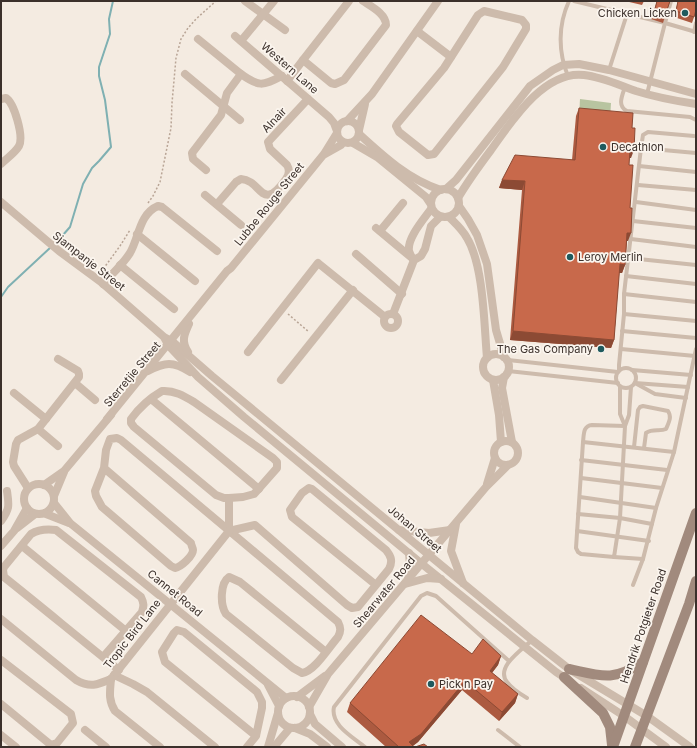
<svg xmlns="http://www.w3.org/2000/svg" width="697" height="748" font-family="Inter,sans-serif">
	<rect width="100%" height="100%" fill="#f4ebe1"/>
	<polygon fill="#b8c4a0" points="580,99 611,103 610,119 579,117"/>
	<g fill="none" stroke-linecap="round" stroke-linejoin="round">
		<g stroke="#7fb0b2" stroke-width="2">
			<polyline points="55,244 70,227 83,184 92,168 99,161 111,147 105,100 99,76 99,67 110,34 109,19 113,1"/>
			<polyline points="1,297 8,287 51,247"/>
		</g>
		<g stroke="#b9a596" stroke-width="1.5" stroke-dasharray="2 2" stroke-linecap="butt">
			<polyline points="148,203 153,196 160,182 171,128 172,103 176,58 181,39 188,28 196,19 216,1"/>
			<polyline points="101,272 120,246 130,230"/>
			<polyline points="288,314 309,332"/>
		</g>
		<g stroke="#cdbbac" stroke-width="4">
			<polyline points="574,1 665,23 647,94"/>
			<polyline points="671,1 665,23 696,32"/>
			<polyline points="694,32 696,23"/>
			<polyline points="609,70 627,14"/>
			<path d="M568 76C558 52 558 25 569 1"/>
			<path d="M625 87C622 96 617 106 627 111L690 117 696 120"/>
			<polyline points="641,148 643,135 648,132 694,136"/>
			<polyline points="639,166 696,172"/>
			<polyline points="638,185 696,190"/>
			<polyline points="636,202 696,210"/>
			<polyline points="633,221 696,228"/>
			<polyline points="631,239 696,247"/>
			<polyline points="629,258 696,265"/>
			<polyline points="626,276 696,284"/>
			<polyline points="624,294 696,302"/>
			<polyline points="624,314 696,321"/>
			<polyline points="622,331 696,338"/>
			<polyline points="621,349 695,356"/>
			<polyline points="507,360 618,372"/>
			<circle cx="626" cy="378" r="10"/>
			<polyline points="632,370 691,375"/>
			<polyline points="508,371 618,383"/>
			<polyline points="619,371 619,365 624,314 624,294 641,148 696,153"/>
			<polyline points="635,383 655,394 686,398"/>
			<polyline points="635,383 688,387"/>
			<polyline points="620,387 620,414 625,426"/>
			<path d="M625 426 592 425C583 426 584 434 583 442L576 548 578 552 581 554 614 557 620 518 625 426 629 415 631 387"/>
			<polyline points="583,442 674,452 656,508 643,559 633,585"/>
			<path d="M634 447 638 410 640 407 643 406 668 411C672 417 669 422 666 429 660 432 653 428 646 433L644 448"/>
			<polyline points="674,452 696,349"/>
			<polyline points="581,460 667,470"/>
			<polyline points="581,478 662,488"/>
			<polyline points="580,497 656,508"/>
			<polyline points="578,514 620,518 652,524"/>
			<polyline points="577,531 649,541"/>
			<polyline points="614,557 643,559"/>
			<path d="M527 698C520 694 512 689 507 682 495 667 522 650 532 640"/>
			<polyline points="498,730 520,747"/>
			<path d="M365 747C353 737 330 725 334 707L421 596 427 593 436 596 509 661"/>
		</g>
		<g stroke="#cdbbac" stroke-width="8">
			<polyline points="245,1 285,30"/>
			<path d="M349 1 303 60 331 83 335 84 344 80 386 25C386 14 372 7 363 1"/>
			<polygon points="484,11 522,20 526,25 526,29 503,67 434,154 428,155 399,132 396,126 397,124 444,68 478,15"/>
			<polyline points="417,31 451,57"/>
			<polyline points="235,36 329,117 334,123 337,131"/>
			<polyline points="198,39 241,74"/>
			<polyline points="241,41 274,1"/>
			<polyline points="185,74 240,120"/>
			<polyline points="287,81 303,60"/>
			<path d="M1 99 6 98C14 103 24 136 19 146 15 153 7 158 1 164"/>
			<circle cx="348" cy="132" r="11"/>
			<polyline points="347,121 372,94 438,1"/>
			<polyline points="359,130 365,104"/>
			<path d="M359 134C383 156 409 180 441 190"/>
			<polyline points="353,143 377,157 426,197 430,203"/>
			<polyline points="325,154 341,145 343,142"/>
			<path d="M206 170 193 159 192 153 221 115 227 93 241 74C259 87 262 86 282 76"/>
			<circle cx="445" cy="203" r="14"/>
			<polyline points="446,189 456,180 530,86 553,70 563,65 579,64 609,70 696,94"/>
			<polyline points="205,195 241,225"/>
			<path d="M458 198C468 181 479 166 491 150 511 122 544 70 584 75 602 77 619 85 636 91 655 97 676 101 696 104"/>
			<polyline points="1,202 59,251 101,282 164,337 173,342 212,376 532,640 569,669 647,716 690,747"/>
			<path d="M217 204 236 182 241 179C262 180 261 214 286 179 289 175 290 170 287 165L270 149 268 142 308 99"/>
			<polyline points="459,206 468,219 477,235 487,264 496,330 504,357"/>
			<path d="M449 217C456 224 462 229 467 238 484 266 484 325 487 358"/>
			<polyline points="376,228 412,258"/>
			<polyline points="380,231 403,203"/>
			<polyline points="137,234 195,281"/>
			<polyline points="356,254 402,294"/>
			<path d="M414 260C412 258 410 254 409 251 407 238 424 219 431 209"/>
			<polyline points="120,265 174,309"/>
			<path d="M103 284C112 274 123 264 130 253 139 238 139 214 158 206L162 207 217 251"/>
			<polyline points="393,314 414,260 421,256 425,249 431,226 440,217"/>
			<circle cx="391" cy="321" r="7"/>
			<polyline points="165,339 169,346 198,377 244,417 422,564 556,672 568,680"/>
			<path d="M188 352C181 341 184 335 189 324"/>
			<polyline points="248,352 318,263 385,317"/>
			<circle cx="496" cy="367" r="13"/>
			<path d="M148 371C165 362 173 361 190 372"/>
			<polyline points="504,377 502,388 512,442"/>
			<polyline points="281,380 353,290"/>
			<polyline points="493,380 499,415 501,442"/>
			<polyline points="75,383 95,400"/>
			<path d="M162 391C174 390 184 396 194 402L273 458 277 462V468L254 494 243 497 229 498H224L216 495 134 427 131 423V419C139 408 150 398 162 391Z"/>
			<polyline points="14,393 46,419"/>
			<polyline points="151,399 259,489"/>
			<polyline points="107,419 227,271 231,268 324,154 337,133"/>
			<polyline points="38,429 58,446"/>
			<circle cx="506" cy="453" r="12"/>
			<path d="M104 468 191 543C191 545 193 548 193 550 193 556 181 567 175 568L171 566 102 507 96 496 95 491 104 468 106 450 110 439 117 438 121 440 338 622C341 628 341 631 338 637 329 647 315 671 302 673L293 668 226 614C220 605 220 583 229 577L240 582 326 652"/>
			<circle cx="39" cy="499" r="15"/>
			<polyline points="487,484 495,458"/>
			<polyline points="44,485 64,471 111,415"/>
			<polyline points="28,488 14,466 13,462 16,444 18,440 38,429 79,377 79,374 78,371 58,359"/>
			<polyline points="54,496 64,472"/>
			<polyline points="54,503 70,523 286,698"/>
			<polyline points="46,514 69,523"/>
			<path d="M1 521C10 509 9 505 7 491"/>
			<polyline points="456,524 451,551 463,583"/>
			<polyline points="17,528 35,514"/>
			<polyline points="399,530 429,533 450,530"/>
			<path d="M229 531 255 525 347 605 352 608 358 607 389 569C393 561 391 556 386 550L312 489 309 488 302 493 290 510 292 517 376 585"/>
			<polyline points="229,531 229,498"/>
			<polyline points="1,546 14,531 27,508"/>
			<polyline points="22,546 126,631"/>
			<polyline points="408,579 410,565 409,553"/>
			<polyline points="405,584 427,578 441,579"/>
			<path d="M1 619 76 680C90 688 97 685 111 679"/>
			<path d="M103 657 142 612C144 606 144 603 141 597L56 530C48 529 39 529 31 534L4 567 3 570 4 577C43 608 80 639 119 670"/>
			<polyline points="1,660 71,714 73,723 57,743 51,745 1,704"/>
			<polyline points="114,675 133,684 147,692 215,747"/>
			<polyline points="111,679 229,531"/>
			<path d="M111 679C110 691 108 700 115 711L160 747"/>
			<polyline points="268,685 279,706"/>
			<polyline points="581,688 624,716 666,747"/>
			<circle cx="294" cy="712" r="16"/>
			<polyline points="297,697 325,676"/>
			<polyline points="309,707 328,674 486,487 508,465"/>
			<polyline points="310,714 315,724 342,747"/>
			<polyline points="295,728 310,734 327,747"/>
			<polyline points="85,730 106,747"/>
			<polyline points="1,735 16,747"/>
			<polyline points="247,747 256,736 262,708 262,702 257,692 184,632 177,630 174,633 162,652 165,662 256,736"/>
			<polyline points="268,747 278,713"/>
			<polyline points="274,747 290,728"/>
		</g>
		<g stroke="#a18a7d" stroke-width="10">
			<path d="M569 669C601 676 613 682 643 662"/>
			<polyline points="564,677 603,713 610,727 612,745"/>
			<polyline points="613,747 696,513"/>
			<polyline points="635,747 689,604 696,581"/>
		</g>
	</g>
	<g fill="#ac5a40">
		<polygon points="625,1 644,1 642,5"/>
		<polygon points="657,1 670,1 663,23 651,19"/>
		<polygon points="678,1 696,1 694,17 692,23 674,17"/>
		<polygon points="579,108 631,158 629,158 629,165 630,208 628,241 627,241 625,265 622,273 619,273 614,340 611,348 510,340 522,190 499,188 502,180 572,160 576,116"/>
		<polygon points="472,654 501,656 498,665 492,673 518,694 515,703 499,721 462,690 418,742 413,746 414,747 386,747 347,712 350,703"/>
	</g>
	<g fill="#8c4a34">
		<polygon points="630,150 634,150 631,158 627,158"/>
		<polygon points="502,180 525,181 522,190 499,188"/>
		<polygon points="627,233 631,233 628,241 624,241"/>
		<polygon points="620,264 625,265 622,273 617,273"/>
		<polygon points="513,331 614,340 611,348 510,340"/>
		<polygon points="501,656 498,665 487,679 490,671"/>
		<polygon points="465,681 462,690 418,742 411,747 409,742"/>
		<polygon points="518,694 515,703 499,721 502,712"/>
	</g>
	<g fill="#c8694b" stroke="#8c4a34">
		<polygon points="657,1 670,1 665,16 654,13"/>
		<polygon points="678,1 696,1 696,10 694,17 676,11"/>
		<polygon points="579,108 633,113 632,128 635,128 634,150 630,150 629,165 633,165 630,208 632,208 631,233 627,233 625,265 620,264 614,340 513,331 525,181 502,180 515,155 575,160"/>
		<polygon points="421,615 472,654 483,639 501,656 490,671 518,694 502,712 465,681 421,734 409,742 414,747 399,747 350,703"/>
		<polygon points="424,744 428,747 415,747"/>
	</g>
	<g fill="#1f5a5e" stroke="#fbf5ee" stroke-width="1.5">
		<circle cx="685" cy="13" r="4"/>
		<circle cx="603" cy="147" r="4"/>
		<circle cx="570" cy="257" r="4"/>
		<circle cx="601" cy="349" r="4"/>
		<circle cx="431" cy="684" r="4"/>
	</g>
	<g text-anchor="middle" stroke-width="3.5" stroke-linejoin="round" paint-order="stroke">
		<g font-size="11" fill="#3b302b" stroke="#fbf5ee" text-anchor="start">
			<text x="677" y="17" text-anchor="end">Chicken Licken</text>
			<text x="611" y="151">Decathlon</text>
			<text x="578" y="261">Leroy Merlin</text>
			<text x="593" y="353" text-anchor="end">The Gas Company</text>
			<text x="439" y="688">Pick n Pay</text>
		</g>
		<g font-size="11" fill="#3b302b" stroke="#fbf5ee">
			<text transform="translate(290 68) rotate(41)" y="4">Western Lane</text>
			<text transform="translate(274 120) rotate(-47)" y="4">Alnair</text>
			<text transform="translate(269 204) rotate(-51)" y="4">Lubbe Rouge Street</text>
			<text transform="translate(89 261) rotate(38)" y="4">Sjampanje Street</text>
			<text transform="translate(132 374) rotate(-50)" y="4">Sterretjie Street</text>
			<text transform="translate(415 529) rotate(40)" y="4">Johan Street</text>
			<text transform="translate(384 592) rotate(-50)" y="4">Shearwater Road</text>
			<text transform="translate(175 593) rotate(39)" y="4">Cannet Road</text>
			<text transform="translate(643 626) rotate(-71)" y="4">Hendrik Potgieter Road</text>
			<text transform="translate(132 634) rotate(-52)" y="4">Tropic Bird Lane</text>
		</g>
	</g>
	<rect width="697" height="748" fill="none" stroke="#3b302b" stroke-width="4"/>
</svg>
